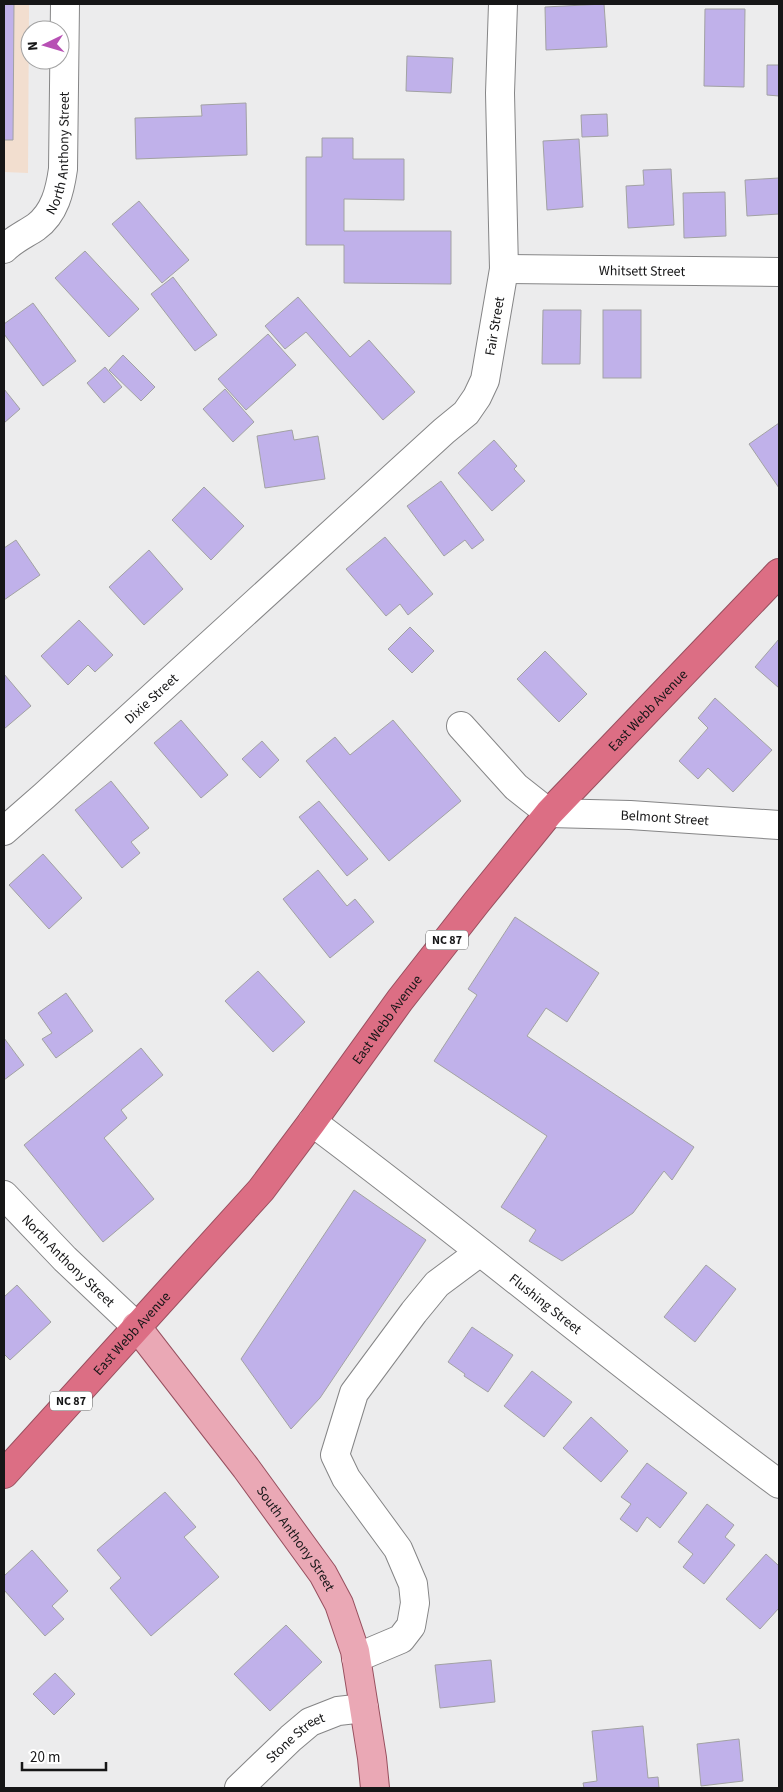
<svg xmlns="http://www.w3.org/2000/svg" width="783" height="1792" font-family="'Source Sans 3',sans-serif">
	<rect width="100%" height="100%" fill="#ececed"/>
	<polygon fill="#f2decf" points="4,4 29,4 28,173 4,172"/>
	<g fill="#c0b1ea" stroke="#a2a2a3">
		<polygon points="4,4 14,4 13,140 4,140"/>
		<polygon points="604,4 607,47 546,50 545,7"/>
		<polygon points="705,9 745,9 744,87 704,86"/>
		<polygon points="407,56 453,58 451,93 406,91"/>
		<polygon points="767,65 779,65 779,96 767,95"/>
		<polygon points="246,103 247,155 136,159 135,118 202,116 201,105"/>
		<polygon points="607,114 608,136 582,137 581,115"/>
		<polygon points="322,138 353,138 353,159 404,159 404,200 344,199 344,231 451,231 451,284 344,283 344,245 306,245 306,157 322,157"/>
		<polygon points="579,139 583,207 547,210 543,141"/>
		<polygon points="671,169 674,225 628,228 626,186 644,185 643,170"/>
		<polygon points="779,178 779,214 747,216 745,180"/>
		<polygon points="725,192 726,236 684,238 683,193"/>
		<polygon points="139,201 189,260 162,283 112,224"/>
		<polygon points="85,251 139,309 109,337 55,278"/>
		<polygon points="173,277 217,335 195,351 151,294"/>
		<polygon points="298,297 350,357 369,340 415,392 383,420 306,332 285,349 265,326"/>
		<polygon points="33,303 76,361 43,386 4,334 4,324"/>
		<polygon points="543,310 581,310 580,364 542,364"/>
		<rect x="603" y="310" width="38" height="68"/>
		<polygon points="268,334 296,365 246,410 218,379"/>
		<polygon points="123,355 155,387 141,401 109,370"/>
		<polygon points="105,367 122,387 104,403 87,383"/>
		<polygon points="4,389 20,409 4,423"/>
		<polygon points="225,389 254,422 233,442 203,409"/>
		<polygon points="779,423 779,488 749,444"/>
		<polygon points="292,430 294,440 318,436 325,479 265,488 257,436"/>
		<polygon points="494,440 517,466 514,469 525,481 492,511 458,473"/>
		<polygon points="441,481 484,540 472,549 465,540 444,556 407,506"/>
		<polygon points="204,487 244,526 211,560 172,520"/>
		<polygon points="385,537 433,594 408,615 400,604 386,616 346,569"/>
		<polygon points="16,540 40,575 4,600 4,548"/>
		<polygon points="149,550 183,589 144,625 109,587"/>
		<polygon points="79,620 113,655 95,672 88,665 68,685 41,656"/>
		<polygon points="410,627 434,651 412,673 388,649"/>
		<polygon points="779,639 779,688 755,667"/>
		<polygon points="545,651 587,694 559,722 517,679"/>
		<polygon points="4,674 31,706 4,729"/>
		<polygon points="715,698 772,750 733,792 708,768 698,779 679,761 708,728 698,718"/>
		<polygon points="181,720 228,775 201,798 154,743"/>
		<polygon points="393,720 461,801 389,861 306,761 335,737 350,755"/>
		<polygon points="262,741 279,760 260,778 242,759"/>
		<polygon points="111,781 149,828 131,842 140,853 122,868 75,810"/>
		<polygon points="319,801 368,859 347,876 299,817"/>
		<polygon points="43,854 82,898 49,929 9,885"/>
		<polygon points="318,870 347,906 355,899 374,922 330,958 283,899"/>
		<polygon points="515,917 599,973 567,1022 546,1008 527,1036 694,1147 672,1180 664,1171 633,1213 562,1261 529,1241 536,1230 501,1207 547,1136 434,1061 477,995 468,989"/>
		<polygon points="258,971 305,1022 273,1052 225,1001"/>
		<polygon points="66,993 93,1031 56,1058 42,1039 52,1033 38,1013"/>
		<polygon points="4,1038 24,1065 4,1080"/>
		<polygon points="141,1048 163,1075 121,1110 127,1118 104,1138 154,1199 103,1242 24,1145"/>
		<polygon points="354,1190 426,1240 320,1398 291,1429 241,1359"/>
		<polygon points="706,1265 736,1289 695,1342 664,1317"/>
		<polygon points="17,1285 51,1322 10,1360 4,1354 4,1297"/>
		<polygon points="472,1327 513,1355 488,1392 464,1376 465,1374 448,1362"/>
		<polygon points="532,1371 572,1402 544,1437 504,1406"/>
		<polygon points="591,1417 628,1451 601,1482 563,1448"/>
		<polygon points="647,1463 687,1493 660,1528 647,1517 637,1532 620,1519 631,1504 621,1497"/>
		<polygon points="165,1492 196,1527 184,1537 219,1577 151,1636 110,1588 121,1578 97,1550"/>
		<polygon points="707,1504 734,1525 725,1537 735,1545 704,1584 683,1567 693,1554 678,1542"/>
		<polygon points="32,1550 68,1591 52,1606 64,1619 45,1636 4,1590 4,1576"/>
		<polygon points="766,1554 779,1566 779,1608 760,1629 726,1599"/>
		<polygon points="286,1625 322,1662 270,1711 234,1674"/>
		<polygon points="491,1660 495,1702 440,1708 435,1665"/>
		<polygon points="55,1673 75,1694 54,1715 33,1694"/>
		<polygon points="643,1726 648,1778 658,1777 659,1788 584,1788 583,1783 597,1781 592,1731"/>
		<polygon points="739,1739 743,1781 701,1786 697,1744"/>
	</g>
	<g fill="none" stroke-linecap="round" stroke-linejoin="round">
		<g stroke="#858586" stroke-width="30">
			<g id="minor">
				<path id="s1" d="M4 249C14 239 24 235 36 227 55 213 60 190 63 169L65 4"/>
				<path id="s2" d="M504 269 779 272"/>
				<path id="s3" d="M461 726 516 787 549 813 630 815 779 825"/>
				<path id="s4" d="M4 831 44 796 444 431 466 413 477 397 485 380 504 269 500 93 503 4"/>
				<path id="s5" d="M312 1122C470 1240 621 1367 779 1484"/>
				<path id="s6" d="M4 1195 65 1259 136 1326"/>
				<polyline points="356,1658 401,1639 411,1626 415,1603 413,1584 398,1549 346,1478 335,1455 354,1393 414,1312 437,1284 480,1252"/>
				<path id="s7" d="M239 1788 291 1738 310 1722 338 1711 364 1708"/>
			</g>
		</g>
		<g stroke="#974f5e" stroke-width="30">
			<g id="major">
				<path id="s8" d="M136 1326 246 1468 323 1574 339 1604 355 1651 372 1758 375 1788"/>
			</g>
		</g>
		<g stroke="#974f5e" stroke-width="30">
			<g id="highway">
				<path id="s9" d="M4 1474 261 1190 312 1122 400 1000 476 903 549 813 779 573"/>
			</g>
		</g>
		<use href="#minor" stroke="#fff" stroke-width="28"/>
		<use href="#major" stroke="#eaa8b5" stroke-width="28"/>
		<use href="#highway" stroke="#dc6e84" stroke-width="28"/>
	</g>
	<g text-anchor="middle" stroke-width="4" stroke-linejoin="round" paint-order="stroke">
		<g fill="#fff" stroke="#5c5c5d" stroke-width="1">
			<rect x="426" y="930.5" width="42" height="19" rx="4"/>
			<rect x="50" y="1391.5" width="42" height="19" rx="4"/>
		</g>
		<g font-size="12" font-weight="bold" fill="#161617">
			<text x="447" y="944">NC 87</text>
			<text x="71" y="1405">NC 87</text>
		</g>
		<g font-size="14" fill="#161617" stroke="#fff">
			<text dy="5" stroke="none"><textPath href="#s1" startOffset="120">North Anthony Street</textPath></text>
			<text dy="5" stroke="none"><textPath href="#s2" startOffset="138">Whitsett Street</textPath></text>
			<text dy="5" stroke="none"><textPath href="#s4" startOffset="716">Fair Street</textPath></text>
			<text dy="5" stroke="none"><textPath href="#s4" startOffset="198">Dixie Street</textPath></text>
			<text dy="5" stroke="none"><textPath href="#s9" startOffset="1000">East Webb Avenue</textPath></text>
			<text dy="5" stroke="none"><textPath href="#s3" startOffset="240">Belmont Street</textPath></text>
			<text dy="5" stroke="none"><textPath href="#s9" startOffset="595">East Webb Avenue</textPath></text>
			<text dy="5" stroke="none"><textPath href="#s6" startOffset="92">North Anthony Street</textPath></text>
			<text dy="5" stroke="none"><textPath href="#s5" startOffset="296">Flushing Street</textPath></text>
			<text dy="5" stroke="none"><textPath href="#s9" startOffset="190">East Webb Avenue</textPath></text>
			<text dy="5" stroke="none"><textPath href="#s8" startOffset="266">South Anthony Street</textPath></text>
			<text dy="5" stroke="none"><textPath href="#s7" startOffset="76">Stone Street</textPath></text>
		</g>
	</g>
	<rect width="783" height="1792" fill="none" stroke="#161617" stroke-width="10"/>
	<g transform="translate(45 45) rotate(265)"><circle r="24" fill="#ffffff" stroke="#a2a2a2"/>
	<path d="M0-4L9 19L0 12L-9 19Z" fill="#b750b4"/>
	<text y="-8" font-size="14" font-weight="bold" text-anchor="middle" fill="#161617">N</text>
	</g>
	<path d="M22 1762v8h84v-8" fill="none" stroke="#161617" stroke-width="2.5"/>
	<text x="30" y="1762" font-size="15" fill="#161617" stroke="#ffffff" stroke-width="4" paint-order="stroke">20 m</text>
</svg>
